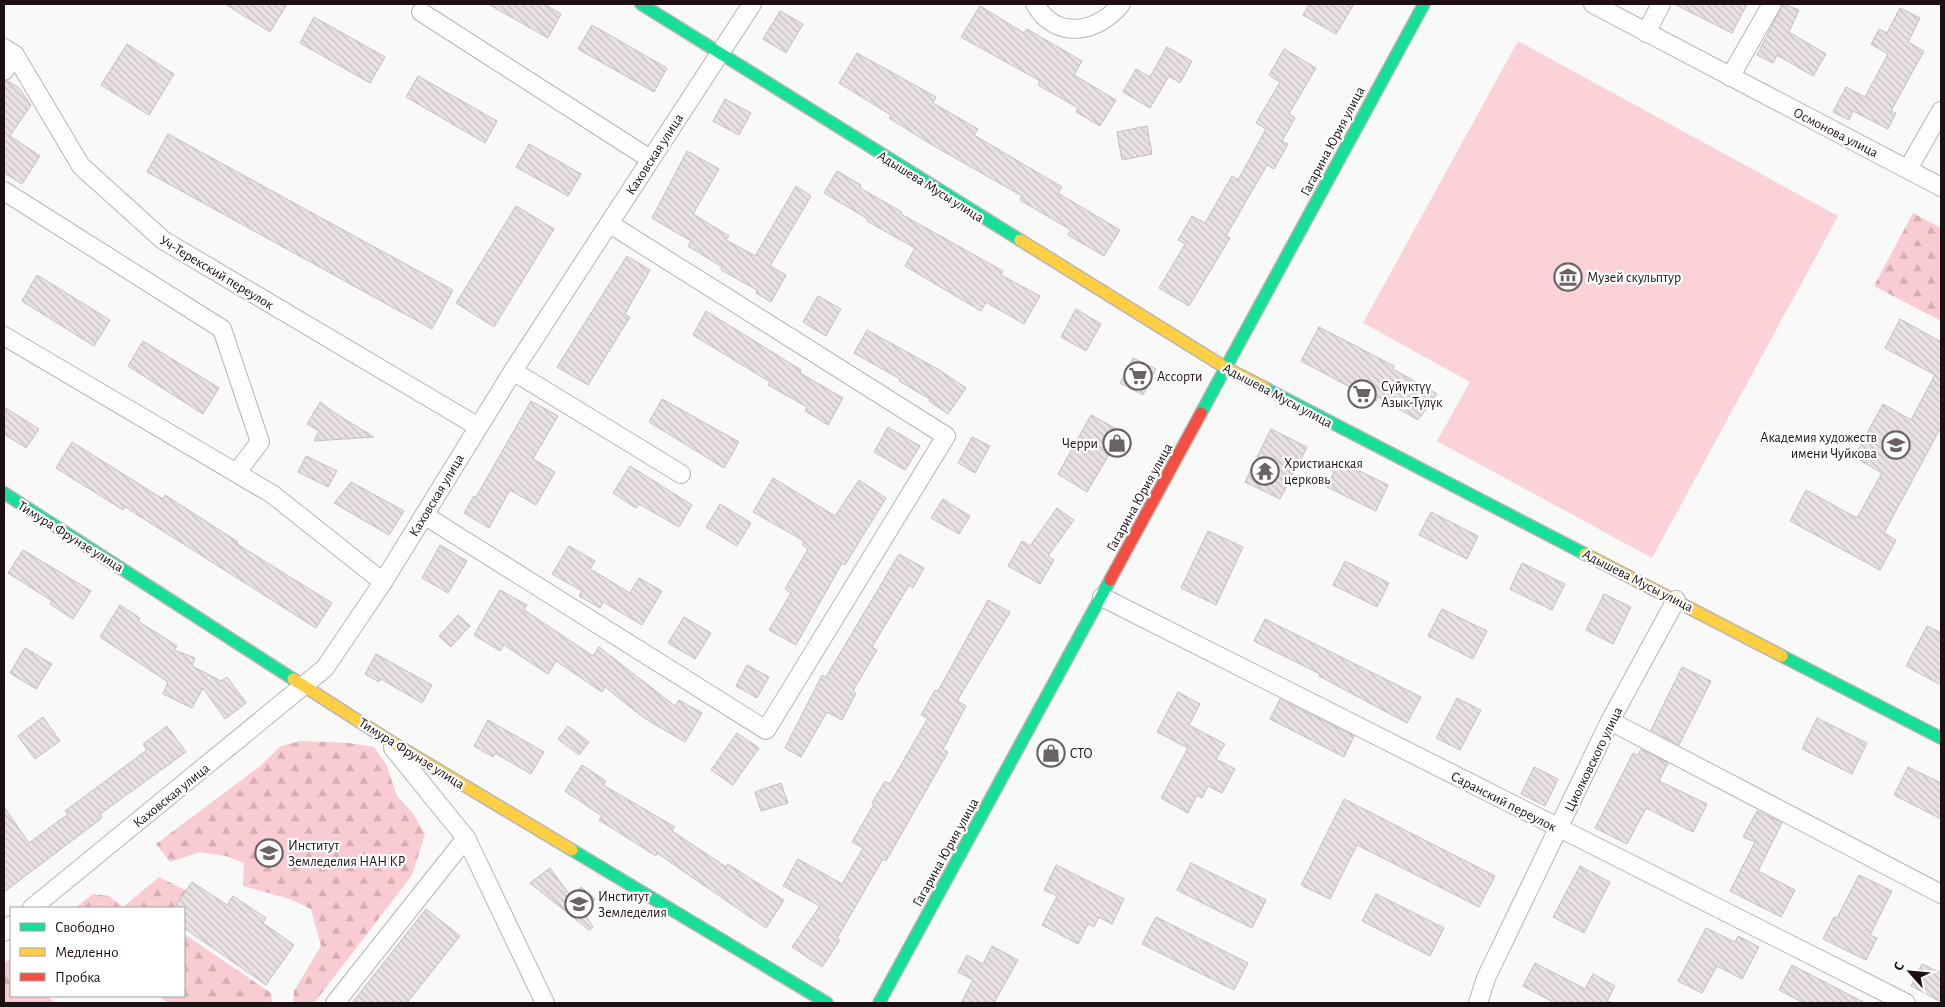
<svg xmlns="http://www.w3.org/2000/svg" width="1945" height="1007" font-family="'Alegreya Sans',sans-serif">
	<defs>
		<pattern id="forest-firs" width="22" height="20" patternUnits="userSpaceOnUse" patternTransform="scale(1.25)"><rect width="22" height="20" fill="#f9cbd2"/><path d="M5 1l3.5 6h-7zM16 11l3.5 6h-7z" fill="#d5adb3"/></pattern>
		<pattern id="building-back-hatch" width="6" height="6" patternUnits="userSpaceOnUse" patternTransform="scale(1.25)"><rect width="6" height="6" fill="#e9e1e2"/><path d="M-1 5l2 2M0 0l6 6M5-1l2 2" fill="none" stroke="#c7c0c1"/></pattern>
	</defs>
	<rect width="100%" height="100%" fill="#f9f9f9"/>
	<g fill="url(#forest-firs)">
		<polygon points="1913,213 1941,228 1941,321 1874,286"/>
		<polygon points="301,741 349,743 374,747 386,764 397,796 412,812 425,834 412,875 314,1003 293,1003 294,991 321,946 311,909 290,899 243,886 244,863 226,856 200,852 170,862 156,844 259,767 281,746"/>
		<polygon points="159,877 187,891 182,908 75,908 93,894 109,896 123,907"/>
		<polygon points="184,934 271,993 272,1003 169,1003 158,996 184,996"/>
		<polygon points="11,958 11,996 49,996 54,1003 4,1003 4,963"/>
	</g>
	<polygon fill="#fad2d7" points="1518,41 1838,216 1652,558 1437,441 1470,382 1363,323"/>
	<g fill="url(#building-back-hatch)" stroke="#c6bfc0">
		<polygon points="225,4 287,4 270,32"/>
		<polygon points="488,4 544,4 561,14 548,38"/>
		<polygon points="1309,4 1354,4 1336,34 1303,15"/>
		<polygon points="1674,4 1747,4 1732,33"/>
		<polygon points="1783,4 1799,10 1789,32 1826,54 1813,76 1777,55 1773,63 1757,55"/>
		<polygon points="980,6 1024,33 1027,29 1082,61 1074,75 1116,100 1100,126 1076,112 1078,108 1038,85 1040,81 961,37"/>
		<polygon points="1900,8 1920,18 1908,42 1924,51 1891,111 1896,113 1888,129 1853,111 1849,120 1833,112 1846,87 1865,97 1888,54 1871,44 1879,29 1887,33"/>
		<polygon points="780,11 803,24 786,53 763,39"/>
		<polygon points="314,17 385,57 370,83 300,43"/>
		<polygon points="592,25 667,68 654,92 578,49"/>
		<polygon points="127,44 174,74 149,115 101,85"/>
		<polygon points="1167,47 1192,61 1180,83 1169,76 1150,108 1123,92 1136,69 1150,77"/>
		<polygon points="1284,49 1316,68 1289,114 1295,118 1282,141 1288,144 1274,169 1267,165 1226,236 1230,238 1189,306 1159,288 1185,244 1178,240 1192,216 1205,223 1232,176 1238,180 1266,129 1256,123 1280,82 1269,75"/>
		<polygon points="857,53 936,97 933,103 978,129 974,135 1062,187 1058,193 1120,230 1104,256 1068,235 1071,230 1020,200 1022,196 934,146 889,118 891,115 839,83"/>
		<polygon points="418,76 497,121 485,143 406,97"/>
		<polygon points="8,81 18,87 31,105 10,136 40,156 22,184 4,173 4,82"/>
		<polygon points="725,99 751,113 739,135 713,121"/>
		<polygon points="1147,126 1152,154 1122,160 1117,132"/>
		<polygon points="168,134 453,290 432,329 147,172"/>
		<polygon points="529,144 581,174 568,196 516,167"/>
		<polygon points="687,151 719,169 693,214 729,236 726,240 755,256 796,186 811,196 770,266 786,275 771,302 756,293 757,290 721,270 722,267 688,246 691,241 652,218"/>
		<polygon points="837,171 861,185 860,188 902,212 901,214 1003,271 1001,275 1040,296 1024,324 986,302 981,311 905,266 915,248 867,221 868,219 824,193"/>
		<polygon points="516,206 554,229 494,327 456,303"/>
		<polygon points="627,256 650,270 625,314 630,317 588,385 557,367"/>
		<polygon points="37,275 110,320 94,346 22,301"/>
		<polygon points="818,296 841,309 826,336 803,322"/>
		<polygon points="1076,309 1101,324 1086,351 1061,337"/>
		<polygon points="706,311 801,370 800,373 843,398 828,425 805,411 807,407 768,385 770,382 693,335"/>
		<polygon points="1900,319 1941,342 1941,427 1884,533 1896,540 1880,570 1790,521 1806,490 1857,518 1882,473 1854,457 1883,404 1911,420 1935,375 1885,348"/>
		<polygon points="1319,327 1394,366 1393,369 1437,394 1418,420 1378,397 1376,401 1301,361"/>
		<polygon points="867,330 936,368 966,388 948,414 929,401 930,399 899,381 900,379 854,353"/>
		<polygon points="143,341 219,388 203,414 128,366"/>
		<polygon points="1133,358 1156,369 1143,395 1120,383"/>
		<polygon points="662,399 739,442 724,468 649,422"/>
		<polygon points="531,401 558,416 533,459 555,472 536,505 510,490 489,528 464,513 474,496 476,497"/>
		<polygon points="320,402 338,415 374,437 314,441 319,431 307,424"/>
		<polygon points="4,407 39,429 26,448 4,434"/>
		<polygon points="1091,415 1122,432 1087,492 1058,474"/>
		<polygon points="888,427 920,446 905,470 874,452"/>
		<polygon points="1271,429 1307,447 1280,499 1245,482"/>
		<polygon points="972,437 990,446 975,473 958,463"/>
		<polygon points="72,442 163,499 165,495 238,542 237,544 332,603 316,628 125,507 123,510 56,468"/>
		<polygon points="306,456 337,471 328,487 298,472"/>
		<polygon points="1339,461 1388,485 1376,511 1327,487"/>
		<polygon points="630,466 692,505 679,527 639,504 636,508 613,493"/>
		<polygon points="773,478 835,516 859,480 886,498 845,565 842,563 796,645 769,630 791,593 785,589 808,549 802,545 804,541 753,512"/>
		<polygon points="351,482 404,511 389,535 334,503"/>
		<polygon points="943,499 970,516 959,534 931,518"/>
		<polygon points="720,504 751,523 737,546 706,527"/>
		<polygon points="1057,508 1074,520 1048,556 1054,560 1040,584 1008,566 1022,541 1030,546"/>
		<polygon points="1431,512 1478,536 1467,559 1419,535"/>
		<polygon points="1208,531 1243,547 1216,605 1181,588"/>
		<polygon points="440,545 467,561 448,593 422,578"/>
		<polygon points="569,546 595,561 590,569 630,593 639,578 662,591 642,625 603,602 600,608 579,596 582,591 552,574"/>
		<polygon points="23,550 91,591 73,619 50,604 52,601 8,573"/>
		<polygon points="899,554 924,568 913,588 909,585 872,647 877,650 853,691 856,693 842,720 827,712 801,757 785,748 822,675 826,677"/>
		<polygon points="1345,561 1389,583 1377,607 1333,585"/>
		<polygon points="1522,563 1565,584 1552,610 1510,589"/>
		<polygon points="500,590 527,605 524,610 593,656 599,647 675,706 679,700 702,713 685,742 644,718 605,687 602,692 556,661 548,674 504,645 500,651 474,635"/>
		<polygon points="1604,594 1631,607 1613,644 1586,630"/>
		<polygon points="988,600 1010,612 957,701 966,706 943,749 948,752 886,861 883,859 837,938 840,940 822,967 792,947 820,906 783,886 798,859 842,884 863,848 852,842 874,804 872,803 885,781 890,784 928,718 921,715 935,690 938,691"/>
		<polygon points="120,605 140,618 138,621 177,646 174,650 195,658 192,666 221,681 227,677 246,703 225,719 203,688 192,708 163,694 168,682 100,637"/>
		<polygon points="1442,609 1487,631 1473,659 1428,636"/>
		<polygon points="458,615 470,626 451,647 439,636"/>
		<polygon points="684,617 711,633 695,659 668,643"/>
		<polygon points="1265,619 1421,697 1407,723 1319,676 1320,674 1254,641"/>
		<polygon points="1927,626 1941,633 1941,685 1906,666"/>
		<polygon points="25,648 52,664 36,689 10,673"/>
		<polygon points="376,654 432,685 422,703 381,679 379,682 365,674"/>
		<polygon points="747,665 769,677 757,698 736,686"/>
		<polygon points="1682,667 1711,681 1679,745 1651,730"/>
		<polygon points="1178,692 1200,704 1189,725 1225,744 1216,759 1235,769 1222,793 1208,786 1202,798 1197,795 1188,813 1161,798 1188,748 1157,732"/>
		<polygon points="1457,698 1481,710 1460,750 1436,738"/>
		<polygon points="1280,699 1354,736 1344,757 1270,719"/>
		<polygon points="43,717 60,741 35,759 18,736"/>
		<polygon points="1817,718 1867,743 1852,774 1802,749"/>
		<polygon points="488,720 544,752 531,774 495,753 493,757 474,746"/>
		<polygon points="167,726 186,752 100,814 102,818 4,892 4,807 29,843 68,814 65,811 147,750 143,744"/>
		<polygon points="568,726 589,742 579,755 558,739"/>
		<polygon points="737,733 759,748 733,785 711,770"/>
		<polygon points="1641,749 1668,763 1659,781 1707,804 1693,832 1646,808 1627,844 1595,828 1633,753 1638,755"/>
		<polygon points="582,765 606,781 603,785 675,827 672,831 726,867 728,864 784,900 766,928 657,853 656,856 599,820 602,816 565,791"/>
		<polygon points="1534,767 1558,779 1545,806 1521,794"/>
		<polygon points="1908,767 1941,783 1941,819 1894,795"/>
		<polygon points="781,783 788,803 761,811 755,792"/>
		<polygon points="1344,799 1495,876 1479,907 1357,845 1330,899 1301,885"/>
		<polygon points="1757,811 1782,823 1758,871 1795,890 1781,917 1730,891 1755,842 1743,837"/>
		<polygon points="1191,863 1266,900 1252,928 1177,890"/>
		<polygon points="1056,865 1124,899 1112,924 1099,917 1094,927 1088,924 1078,944 1042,925 1057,896 1044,890"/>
		<polygon points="1580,866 1610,882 1584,933 1553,917"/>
		<polygon points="550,868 572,898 581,887 595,899 584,913 593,927 589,930 530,883"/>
		<polygon points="1859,875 1892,891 1870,935 1877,938 1866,960 1823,939 1834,917 1837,918"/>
		<polygon points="192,882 227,905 233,896 266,918 263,923 294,945 266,985 184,928 184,908 174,908"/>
		<polygon points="1376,894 1444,928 1430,956 1362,921"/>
		<polygon points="426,909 460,936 407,1003 352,1003"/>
		<polygon points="1156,917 1248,963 1234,990 1142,944"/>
		<polygon points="1706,928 1735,942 1738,936 1759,947 1742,979 1717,966 1702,993 1678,981"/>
		<polygon points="992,946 1018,960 994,1003 961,1003 973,980 958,972 967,955 983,964"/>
		<polygon points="1535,963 1585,989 1593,974 1615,986 1607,1001 1612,1003 1555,1003 1523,986"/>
		<polygon points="1922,964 1941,973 1941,1002 1911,986"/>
		<polygon points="1792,965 1865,1003 1804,1003 1779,990"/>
	</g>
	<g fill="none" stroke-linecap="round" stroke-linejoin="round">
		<g stroke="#bab3b4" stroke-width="20">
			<g id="street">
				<path d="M1035 4C1056 41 1098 33 1121 4"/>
				<polyline points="1593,4 1941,187"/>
				<polyline points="421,12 650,159"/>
				<polyline points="1646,33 1661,4"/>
				<polyline points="4,48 15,55 81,166 163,240 477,426"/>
				<polyline points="4,71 15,55"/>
				<polyline points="1730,77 1772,4"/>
				<polyline points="1908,169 1941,111"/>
				<polyline points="4,191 222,329 260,442 237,472"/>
				<polyline points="4,336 272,494 383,582"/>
				<polyline points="513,371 681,474"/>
				<polyline points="424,515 766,730 946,436 610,224"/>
				<polyline points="1102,597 1906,1003"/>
				<polyline points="1610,721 1941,894"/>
				<polyline points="393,748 466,838 545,1003"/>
				<polyline points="32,908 325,668 383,582 513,371 752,4"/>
				<polyline points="4,932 11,925"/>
				<polyline points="335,1003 466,838"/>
				<polyline points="1478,1003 1486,978 1610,721 1676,600"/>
			</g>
		</g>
		<g stroke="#bab3b4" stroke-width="14">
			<g id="fast">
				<polyline points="641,4 1020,240"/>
				<polyline points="1265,388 1585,554"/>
				<polyline points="1201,413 1424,4"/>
				<polyline points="4,493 293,679"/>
				<polyline points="1782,656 1941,738"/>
				<polyline points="572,850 827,1003"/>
				<polyline points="879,1003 1110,580"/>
			</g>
		</g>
		<g stroke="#bab3b4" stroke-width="14">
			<g id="slow">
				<polyline points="1020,240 1226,368 1265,388"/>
				<polyline points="1585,554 1782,656"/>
				<polyline points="293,679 385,738 572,850"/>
			</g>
		</g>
		<g stroke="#bab3b4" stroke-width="14">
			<polyline id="jam" points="1110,580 1201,413"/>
		</g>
		<use href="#street" stroke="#fefefe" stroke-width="18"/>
		<use href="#fast" stroke="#16e098" stroke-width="11"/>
		<use href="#slow" stroke="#ffcf43" stroke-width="11"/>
		<use href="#jam" stroke="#f24e42" stroke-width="11"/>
	</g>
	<defs>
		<g id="museum-ring" transform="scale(1.4375)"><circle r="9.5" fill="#fff" stroke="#6b6263" stroke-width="1.5"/><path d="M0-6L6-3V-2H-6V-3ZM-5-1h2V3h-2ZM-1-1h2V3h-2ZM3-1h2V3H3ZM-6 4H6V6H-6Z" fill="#6b6263"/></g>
		<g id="supermarket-ring" transform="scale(1.4375)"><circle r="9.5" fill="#fff" stroke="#6b6263" stroke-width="1.5"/><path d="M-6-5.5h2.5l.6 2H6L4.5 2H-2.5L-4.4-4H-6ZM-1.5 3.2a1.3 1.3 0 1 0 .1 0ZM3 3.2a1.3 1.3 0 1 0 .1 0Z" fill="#6b6263"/></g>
		<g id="shop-ring" transform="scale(1.4375)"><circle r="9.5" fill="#fff" stroke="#6b6263" stroke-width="1.5"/><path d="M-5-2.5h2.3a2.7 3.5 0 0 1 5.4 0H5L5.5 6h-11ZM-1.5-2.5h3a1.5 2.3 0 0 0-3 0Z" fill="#6b6263"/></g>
		<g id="university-ring" transform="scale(1.4375)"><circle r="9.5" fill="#fff" stroke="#6b6263" stroke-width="1.5"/><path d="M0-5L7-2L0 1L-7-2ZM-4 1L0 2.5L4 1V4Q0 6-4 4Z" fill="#6b6263"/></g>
		<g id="temple-ring" transform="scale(1.4375)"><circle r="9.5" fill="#fff" stroke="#6b6263" stroke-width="1.5"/><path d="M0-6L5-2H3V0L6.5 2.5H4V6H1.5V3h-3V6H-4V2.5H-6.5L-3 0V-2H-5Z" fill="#6b6263"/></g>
	</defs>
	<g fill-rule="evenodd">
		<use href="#museum-ring" x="1568" y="277"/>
		<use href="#supermarket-ring" x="1138" y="376"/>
		<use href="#supermarket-ring" x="1362" y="394"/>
		<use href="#shop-ring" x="1117" y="443"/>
		<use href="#university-ring" x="1896" y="445"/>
		<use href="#temple-ring" x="1265" y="471"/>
		<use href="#shop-ring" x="1051" y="753"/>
		<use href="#university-ring" x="269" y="853"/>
		<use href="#university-ring" x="579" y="904"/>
	</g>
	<g text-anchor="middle" stroke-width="4.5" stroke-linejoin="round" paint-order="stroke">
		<g font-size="14" fill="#1e1012" stroke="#fff">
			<text transform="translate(1836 132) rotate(27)" y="5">Осмонова улица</text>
			<text transform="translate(1332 141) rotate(-62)" y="5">Гагарина Юрия улица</text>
			<text transform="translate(654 154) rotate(-57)" y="5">Каховская улица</text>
			<text transform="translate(931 186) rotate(32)" y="5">Адышева Мусы улица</text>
			<text transform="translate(217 272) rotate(31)" y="5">Уч-Терекский переулок</text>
			<text transform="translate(1278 395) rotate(28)" y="5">Адышева Мусы улица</text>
			<text transform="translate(436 495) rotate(-59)" y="5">Каховская улица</text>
			<text transform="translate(1139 497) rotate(-61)" y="5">Гагарина Юрия улица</text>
			<text transform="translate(71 536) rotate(32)" y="5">Тимура Фрунзе улица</text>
			<text transform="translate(1638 580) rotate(27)" y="5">Адышева Мусы улица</text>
			<text transform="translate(412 753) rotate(32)" y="5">Тимура Фрунзе улица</text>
			<text transform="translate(1593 759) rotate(-64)" y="5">Циолковского улица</text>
			<text transform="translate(171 795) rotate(-39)" y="5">Каховская улица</text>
			<text transform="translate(1504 801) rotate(27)" y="5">Саранский переулок</text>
			<text transform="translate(945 852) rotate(-61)" y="5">Гагарина Юрия улица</text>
		</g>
		<g font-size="14" fill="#1e1012" stroke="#fff" text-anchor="start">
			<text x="1587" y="282">Музей скульптур</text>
			<text x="1157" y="381">Ассорти</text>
			<text x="1381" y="391">Сүйүктүү<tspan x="1381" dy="16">Азык-Түлүк</tspan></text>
			<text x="1877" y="442" text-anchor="end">Академия художеств<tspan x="1877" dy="16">имени Чуйкова</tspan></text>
			<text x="1098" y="448" text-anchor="end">Черри</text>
			<text x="1284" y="468">Христианская<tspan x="1284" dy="16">церковь</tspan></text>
			<text x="1070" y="758">CTO</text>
			<text x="288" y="850">Институт<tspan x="288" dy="16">Земледелия НАН КР</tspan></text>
			<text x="598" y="901">Институт<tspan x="598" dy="16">Земледелия</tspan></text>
		</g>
	</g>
	<rect width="1945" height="1007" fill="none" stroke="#1e1012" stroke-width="10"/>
	<rect x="10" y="907" width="175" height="90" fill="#ffffff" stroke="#a59fa0"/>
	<rect x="20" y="923" width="25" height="8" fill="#16e098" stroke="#a59fa0"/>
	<text x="55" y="932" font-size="15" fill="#1e1012">Свободно</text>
	<rect x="20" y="948" width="25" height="8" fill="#ffcf43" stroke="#a59fa0"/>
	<text x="55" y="957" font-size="15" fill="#1e1012">Медленно</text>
	<rect x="20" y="973" width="25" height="8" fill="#f24e42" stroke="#a59fa0"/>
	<text x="55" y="982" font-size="15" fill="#1e1012">Пробка</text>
	<g transform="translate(1910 972) rotate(297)" stroke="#ffffff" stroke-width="4" paint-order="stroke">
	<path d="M0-4L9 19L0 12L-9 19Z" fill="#1e1012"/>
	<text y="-8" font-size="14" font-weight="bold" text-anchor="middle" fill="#1e1012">С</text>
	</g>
</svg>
